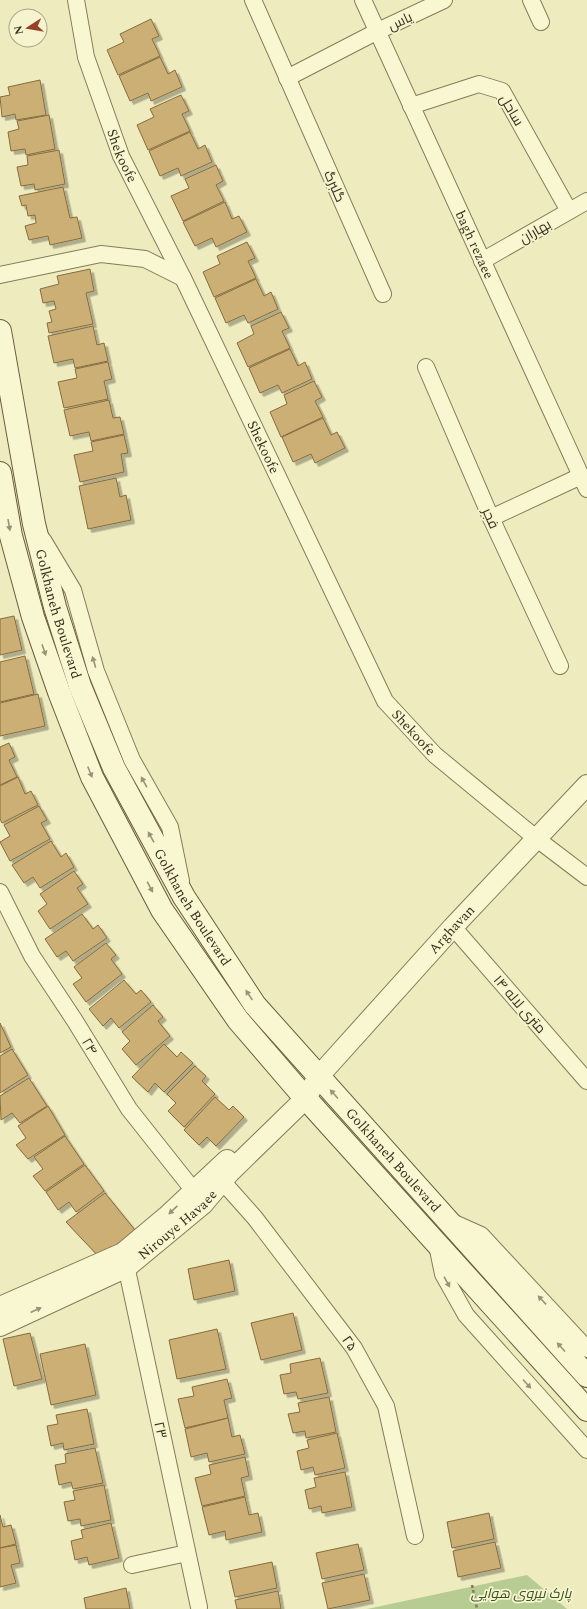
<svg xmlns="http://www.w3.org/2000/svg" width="587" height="1609" font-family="Spectral,Cairo,serif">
	<defs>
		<filter id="shadow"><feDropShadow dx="3.5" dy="3.5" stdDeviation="0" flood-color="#0004"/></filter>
	</defs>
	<rect width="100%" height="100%" fill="#eeebbf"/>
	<polygon fill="#b7cc93" points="527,1575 567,1609 367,1609"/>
	<g fill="#ccaf74" stroke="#866c3d" filter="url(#shadow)">
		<polygon points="151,19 159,36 152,39 160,56 118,75 107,50 124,42 120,34"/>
		<polygon points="160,57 168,74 175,70 182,87 151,101 148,93 130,101 119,76"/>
		<polygon points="40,80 46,115 16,120 15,114 2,117 0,97 10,95 8,87"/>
		<polygon points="181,95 189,111 182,114 190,131 148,150 137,125 154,117 150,109"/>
		<polygon points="49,115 55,149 26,155 25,149 11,151 8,132 19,129 17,121"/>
		<polygon points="190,132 198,149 205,145 212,162 181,176 178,168 160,176 149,151"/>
		<polygon points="59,150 65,184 35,190 34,184 21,186 17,167 28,165 27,156"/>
		<polygon points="216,165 223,181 216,185 224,201 183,221 171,196 189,188 185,179"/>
		<polygon points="63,187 70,218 77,217 82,238 50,245 48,236 29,240 25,226 36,223 35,215 28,216 26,205 22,206 19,196"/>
		<polygon points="225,202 232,219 239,216 247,232 216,247 212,238 195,246 183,222"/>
		<polygon points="247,242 255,258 248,261 256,278 214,297 203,272 220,264 217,256"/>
		<polygon points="90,269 94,291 86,293 93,324 49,333 47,323 52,322 49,311 56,309 54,301 43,303 40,289 59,284 57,276"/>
		<polygon points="256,279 264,296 271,292 278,309 248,323 244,315 226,323 215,298"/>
		<polygon points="281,312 289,328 282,331 290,348 248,367 237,343 254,334 251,326"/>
		<polygon points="93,326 97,345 104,343 108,361 75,368 73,359 54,363 48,336"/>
		<polygon points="290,349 298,366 305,362 312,379 282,393 278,385 260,393 249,368"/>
		<polygon points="108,362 112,379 104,381 108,399 64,408 58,382 77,378 75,369"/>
		<polygon points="314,381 322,397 315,401 323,417 281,437 270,412 287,404 284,395"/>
		<polygon points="109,400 113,418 120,417 124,434 91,441 89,432 70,436 64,410"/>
		<polygon points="323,418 331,435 337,432 345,448 315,463 311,454 293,462 282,437"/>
		<polygon points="124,435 128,453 121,454 124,472 80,482 74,455 93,451 91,442"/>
		<polygon points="116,478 120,497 126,495 131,520 88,529 79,486"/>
		<polygon points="14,616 22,650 0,655 0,619"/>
		<polygon points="25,656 34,694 0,702 0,662"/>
		<polygon points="38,694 45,726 0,736 0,703"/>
		<polygon points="9,743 15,757 9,760 17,777 0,785 0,747"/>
		<polygon points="18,777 25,794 31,791 38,805 2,823 0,819 0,786"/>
		<polygon points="39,806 47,820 41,823 50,839 10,861 0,842 10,836 4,825"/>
		<polygon points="51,841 61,857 66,853 74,867 40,888 33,877 24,883 12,865"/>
		<polygon points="74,871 83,884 77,888 88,904 50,929 38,911 47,904 40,894"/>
		<polygon points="82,914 93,929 98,925 107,938 73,961 66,951 57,957 45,939"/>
		<polygon points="106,943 116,955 111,959 122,974 86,1002 73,984 82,978 74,967"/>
		<polygon points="124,980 136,994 141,990 151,1002 119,1028 111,1018 103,1026 89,1009"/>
		<polygon points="153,1005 163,1017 158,1021 170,1036 136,1065 122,1049 130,1041 122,1032"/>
		<polygon points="0,1023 11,1047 0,1053"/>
		<polygon points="164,1044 177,1057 181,1052 193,1063 164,1092 155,1083 148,1092 132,1077"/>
		<polygon points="12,1049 28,1075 0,1093 0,1056"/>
		<polygon points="195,1066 206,1076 202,1081 215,1094 184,1127 168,1111 176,1103 167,1094"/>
		<polygon points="29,1078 47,1106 20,1123 12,1113 1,1120 0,1096"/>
		<polygon points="215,1097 229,1110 233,1106 244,1117 216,1146 207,1137 199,1145 184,1130"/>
		<polygon points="48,1106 65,1135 28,1159 16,1145 26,1138 18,1126"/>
		<polygon points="65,1136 84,1164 45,1191 33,1176 43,1169 34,1157"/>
		<polygon points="85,1165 104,1191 76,1212 69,1202 58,1210 46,1192"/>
		<polygon points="105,1193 135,1230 101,1259 66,1222"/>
		<polygon points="229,1260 235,1291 194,1300 188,1269"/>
		<polygon points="293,1313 302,1350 261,1360 251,1323"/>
		<polygon points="217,1329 226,1369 177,1379 169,1340"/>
		<polygon points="30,1333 42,1379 14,1386 3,1339"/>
		<polygon points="85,1344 96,1395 51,1405 40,1354"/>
		<polygon points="320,1358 328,1393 298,1399 296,1392 284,1394 280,1375 291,1373 290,1364"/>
		<polygon points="227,1379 232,1398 224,1400 228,1418 185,1428 178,1399 194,1396 192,1387"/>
		<polygon points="329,1397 336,1432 306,1438 305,1431 293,1433 288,1414 300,1412 298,1403"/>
		<polygon points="87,1409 94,1444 64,1450 63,1443 51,1446 47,1426 58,1424 56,1415"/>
		<polygon points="228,1418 232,1437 240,1435 245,1454 209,1462 207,1453 191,1457 185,1429"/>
		<polygon points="337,1433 345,1468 315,1475 313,1467 301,1470 297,1451 309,1448 307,1440"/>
		<polygon points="95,1448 103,1483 73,1489 71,1482 59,1485 55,1465 66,1463 65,1454"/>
		<polygon points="245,1457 249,1476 241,1478 245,1496 202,1506 195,1478 211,1474 209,1465"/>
		<polygon points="345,1472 352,1507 322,1513 321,1506 309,1509 305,1490 316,1487 314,1478"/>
		<polygon points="104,1485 111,1520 81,1526 80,1519 68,1521 64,1502 75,1500 73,1491"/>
		<polygon points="245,1497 249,1515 258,1513 262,1532 226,1540 225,1531 209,1535 202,1507"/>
		<polygon points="489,1513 494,1539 452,1548 447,1522"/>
		<polygon points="0,1515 3,1527 11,1525 16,1544 0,1548"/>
		<polygon points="111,1523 119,1558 89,1565 87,1557 75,1560 71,1541 83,1538 81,1530"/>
		<polygon points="495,1542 501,1568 458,1577 453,1551"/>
		<polygon points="358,1544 364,1570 322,1579 316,1553"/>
		<polygon points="16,1545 20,1563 11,1565 16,1583 0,1587 0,1548"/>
		<polygon points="272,1562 277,1588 235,1597 229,1571"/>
		<polygon points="364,1574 370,1600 328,1609 322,1583"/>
		<polygon points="126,1588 130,1609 86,1609 84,1598"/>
		<polygon points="278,1591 281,1609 237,1609 235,1600"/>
	</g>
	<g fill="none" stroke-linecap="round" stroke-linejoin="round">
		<g stroke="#867c57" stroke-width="18">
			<g id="minor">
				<path id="s1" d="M76 0 86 57 121 156 183 278 385 701 435 755 537 839 587 877"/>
				<polyline points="253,0 383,294"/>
				<path id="s2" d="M363 0 587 489"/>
				<polyline points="531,0 541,22"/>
				<polyline points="287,78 378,31 444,0"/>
				<polyline points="411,106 479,84 502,91 569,211"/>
				<polyline points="482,261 587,201"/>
				<polyline points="0,275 101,254 145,259 183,278"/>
				<polyline points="426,367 491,518 560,666"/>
				<polyline points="491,518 581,476"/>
				<polyline points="43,540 73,590 96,671 132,760 170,827 181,881"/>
				<polyline points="0,892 32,956 75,1021 129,1109 194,1191"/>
				<polyline points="453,927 587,1081"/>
				<polyline points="223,1182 255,1218 354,1348 386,1406 415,1536"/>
				<polyline points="452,1222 481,1235 587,1349"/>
				<polyline points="437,1245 443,1274 466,1315 587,1450"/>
				<polyline points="124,1256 199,1607"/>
				<polyline points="132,1565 187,1553"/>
			</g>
		</g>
		<g stroke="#867c57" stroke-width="22">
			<g id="tertiary">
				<polyline points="0,1307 123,1253 166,1217 227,1160"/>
				<path id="s3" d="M0 1326 127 1267 203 1204 230 1172 306 1098 318 1077 453 927 587 785"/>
			</g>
		</g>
		<g stroke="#685c3b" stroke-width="24">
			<g id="secondary">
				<path id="s4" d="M0 331 34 524 55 607 80 686 114 768 184 897 255 1005 587 1376"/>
				<polyline points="0,473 11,536 33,617 59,692 92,777 162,910 238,1020 299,1091 587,1410"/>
			</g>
		</g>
		<polyline stroke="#867c57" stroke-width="2.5" stroke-dasharray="3 2" stroke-linecap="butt" points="472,1585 477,1609"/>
		<use href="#minor" stroke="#f9f7d2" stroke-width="16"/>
		<use href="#tertiary" stroke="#f9f7d2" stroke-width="20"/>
		<use href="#secondary" stroke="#f9f7d2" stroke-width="22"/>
	</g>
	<defs><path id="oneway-solid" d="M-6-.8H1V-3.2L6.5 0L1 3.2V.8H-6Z"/></defs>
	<g fill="#989377">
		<use href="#oneway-solid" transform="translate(9 525) rotate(80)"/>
		<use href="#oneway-solid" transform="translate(44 650) rotate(71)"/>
		<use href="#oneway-solid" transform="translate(94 662) rotate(-106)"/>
		<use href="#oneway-solid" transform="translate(90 772) rotate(68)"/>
		<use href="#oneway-solid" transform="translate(144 782) rotate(-119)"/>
		<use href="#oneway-solid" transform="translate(151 837) rotate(-119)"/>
		<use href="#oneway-solid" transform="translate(150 887) rotate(62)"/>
		<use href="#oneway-solid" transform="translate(249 995) rotate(-124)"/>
		<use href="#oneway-solid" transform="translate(334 1094) rotate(-132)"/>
		<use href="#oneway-solid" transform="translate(173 1210) rotate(137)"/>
		<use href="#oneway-solid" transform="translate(447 1282) rotate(61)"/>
		<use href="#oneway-solid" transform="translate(542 1300) rotate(-133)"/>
		<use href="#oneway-solid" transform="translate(36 1310) rotate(-25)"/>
		<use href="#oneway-solid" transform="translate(561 1347) rotate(-132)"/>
		<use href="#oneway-solid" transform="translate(527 1384) rotate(48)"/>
	</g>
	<g text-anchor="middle" stroke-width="3.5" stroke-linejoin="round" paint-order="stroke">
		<g font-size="14" fill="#362f1c" stroke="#f5f4ce">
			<text transform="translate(400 21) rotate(-25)" y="5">یاس</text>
			<text transform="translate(512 110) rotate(59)" y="5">ساحل</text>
			<text dy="5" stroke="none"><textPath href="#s1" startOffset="163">Shekoofe</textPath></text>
			<text transform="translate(335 186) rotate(66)" y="5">گلبرگ</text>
			<text transform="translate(535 231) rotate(-30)" y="5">بهاران</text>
			<text dy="5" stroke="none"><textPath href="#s2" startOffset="269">bagh rezaee</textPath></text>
			<text dy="5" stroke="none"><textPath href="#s1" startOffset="487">Shekoofe</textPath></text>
			<text transform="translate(491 518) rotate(66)" y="5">فجر</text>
			<text dy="5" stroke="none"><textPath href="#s4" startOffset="289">Golkhaneh Boulevard</textPath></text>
			<text dy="5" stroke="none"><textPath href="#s1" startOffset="811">Shekoofe</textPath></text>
			<text dy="5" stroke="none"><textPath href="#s4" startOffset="613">Golkhaneh Boulevard</textPath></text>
			<text dy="5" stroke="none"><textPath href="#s3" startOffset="610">Arghavan</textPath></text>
			<text transform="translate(520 1004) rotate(49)" y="5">۱۴ متری لاله</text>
			<text transform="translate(90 1046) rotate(59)" y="5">۲۴</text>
			<text dy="5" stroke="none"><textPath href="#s4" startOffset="937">Golkhaneh Boulevard</textPath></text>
			<text dy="5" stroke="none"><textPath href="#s3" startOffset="206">Nirouye Havaee</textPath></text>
			<text transform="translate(350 1343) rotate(55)" y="5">۲۵</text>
			<text transform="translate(161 1430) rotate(78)" y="5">۲۳</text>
		</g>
		<g font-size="14" font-style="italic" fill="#3a5222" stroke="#f5f4ce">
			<text x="521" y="1598">پارک نیروی هوایی</text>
		</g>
	</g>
	<g transform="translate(28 28) rotate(258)"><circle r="19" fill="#f5f4ce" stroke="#a9a587"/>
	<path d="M0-3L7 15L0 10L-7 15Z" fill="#964127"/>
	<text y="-6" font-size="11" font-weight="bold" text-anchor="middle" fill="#362f1c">N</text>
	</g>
</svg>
